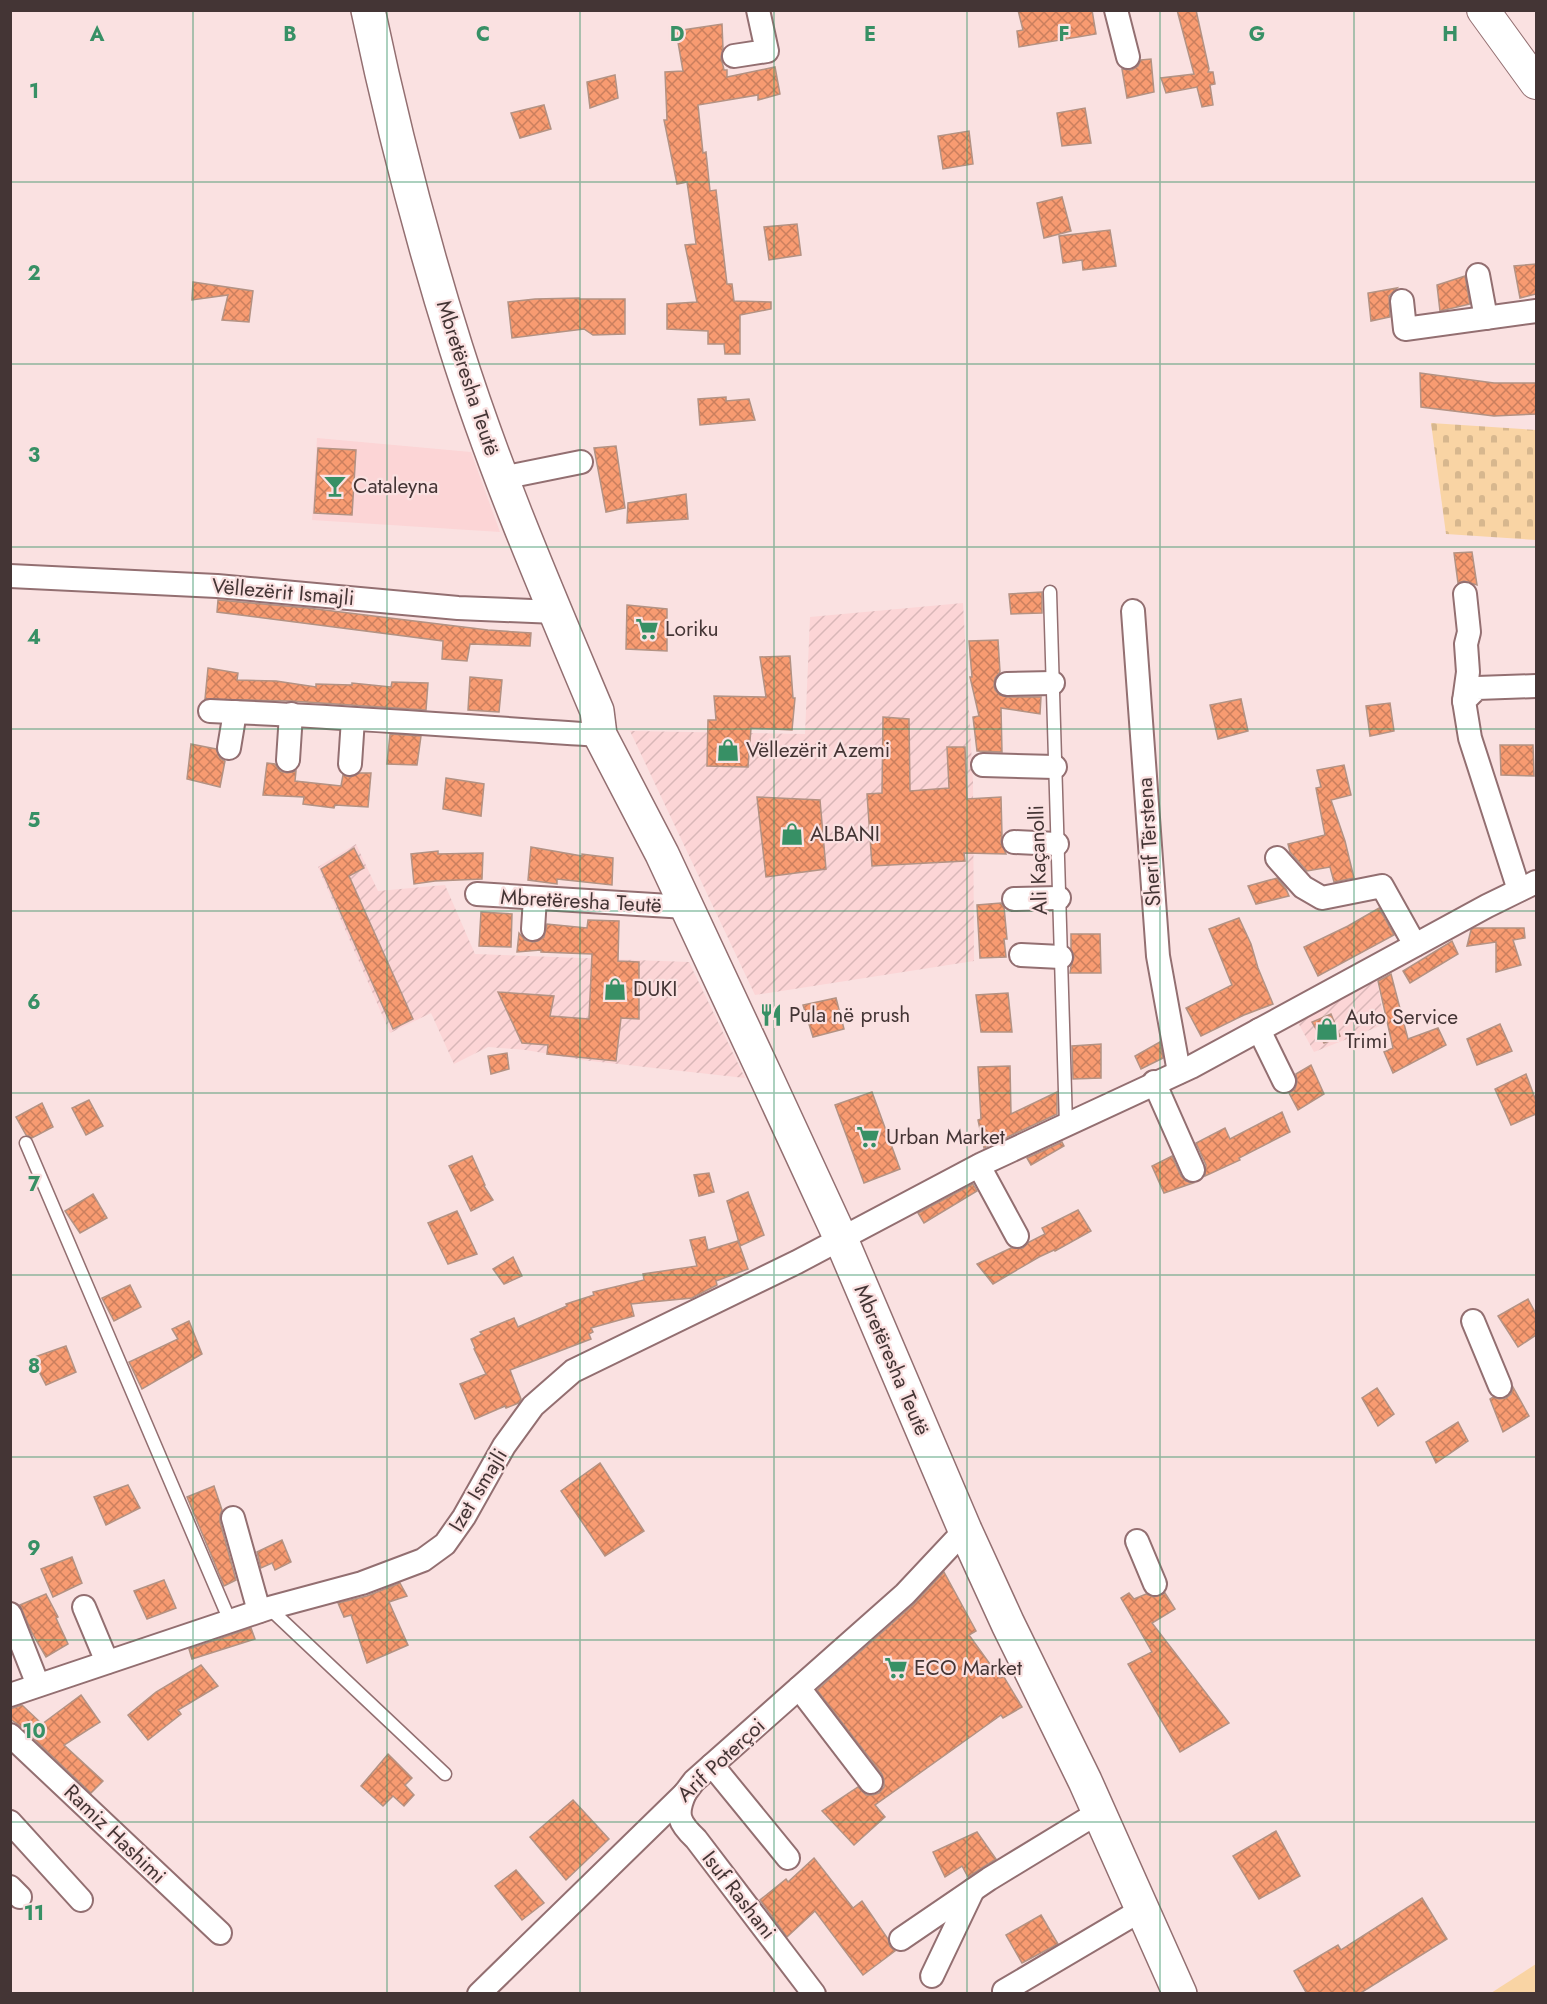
<svg xmlns="http://www.w3.org/2000/svg" width="1547" height="2004" font-family="Jost,sans-serif">
	<defs>
		<pattern id="industrial-furrows" width="10" height="10" patternUnits="userSpaceOnUse" patternTransform="scale(1.5)"><rect width="10" height="10" fill="#fcd5d6"/><path d="M-1 1l2-2M0 10L10 0M9 11l2-2" fill="none" stroke="#d9b7b8"/></pattern>
		<pattern id="cemetery-stones" width="16" height="16" patternUnits="userSpaceOnUse" patternTransform="scale(1.5)"><rect width="16" height="16" fill="#f9d4a4"/><path d="M2 7V4a2 2 0 0 1 4 0v3zM10 15v-3a2 2 0 0 1 4 0v3z" fill="#d7b78e"/></pattern>
		<pattern id="building-cross-hatch" width="8" height="8" patternUnits="userSpaceOnUse" patternTransform="scale(1.5)"><rect width="8" height="8" fill="#f89b71"/><path d="M0 0l8 8M0 8l8-8" fill="none" stroke="#ca7f5e"/></pattern>
	</defs>
	<rect width="100%" height="100%" fill="#fae1e1"/>
	<polygon fill="#fcd5d6" points="317,438 471,452 500,532 312,520"/>
	<g fill="url(#industrial-furrows)">
		<polygon points="963,603 973,782 974,961 755,995 630,731 805,734 810,617"/>
		<polygon points="356,844 378,891 445,885 475,954 689,962 745,1078 582,1060 526,1050 488,1047 454,1064 431,1013 390,1033 318,867"/>
		<polygon points="1376,976 1385,1024 1314,1052 1295,1017"/>
	</g>
	<polygon fill="url(#cemetery-stones)" points="1431,423 1536,430 1536,540 1446,534"/>
	<polygon fill="#f9d4a4" points="1536,1964 1536,1993 1491,1993"/>
	<g fill="url(#building-cross-hatch)" stroke="#b39283" stroke-width="1.5">
		<polygon points="1018,10 1092,10 1096,34 1019,47 1017,31 1023,30"/>
		<polygon points="1177,10 1196,10 1209,69 1208,72 1213,72 1215,84 1210,85 1213,105 1202,107 1197,87 1166,93 1161,78 1194,74"/>
		<polygon points="722,24 723,49 721,57 724,70 727,70 727,77 775,67 780,94 758,100 758,95 698,105 703,153 706,152 710,191 716,190 727,284 732,284 734,301 771,302 771,309 740,315 740,354 725,354 724,344 708,344 708,331 667,329 667,304 697,302 685,245 696,244 687,182 677,184 664,120 667,120 665,72 683,71 676,31"/>
		<polygon points="1151,59 1154,92 1127,98 1122,69 1132,70 1138,66 1141,60"/>
		<polygon points="615,75 618,98 590,108 587,82"/>
		<polygon points="544,105 551,129 520,138 511,113"/>
		<polygon points="1085,108 1091,143 1062,146 1057,113"/>
		<polygon points="969,131 973,164 943,169 938,136"/>
		<polygon points="1062,197 1071,231 1044,238 1037,203"/>
		<polygon points="797,224 801,255 769,260 764,227"/>
		<polygon points="1110,230 1116,266 1083,270 1082,260 1063,263 1059,236"/>
		<polygon points="1536,264 1536,294 1520,298 1514,266"/>
		<polygon points="1465,276 1470,304 1440,311 1437,285"/>
		<polygon points="193,282 253,291 249,322 222,320 228,295 192,300"/>
		<polygon points="1397,288 1389,296 1390,317 1371,321 1368,293"/>
		<polygon points="579,298 579,299 625,299 625,334 593,335 584,329 512,338 508,302 535,299"/>
		<polygon points="1420,373 1494,383 1536,383 1536,414 1494,416 1421,407"/>
		<polygon points="726,397 726,401 749,399 755,420 700,425 698,399"/>
		<polygon points="616,446 625,508 606,512 594,448"/>
		<polygon points="318,448 356,450 352,515 314,513"/>
		<polygon points="686,494 688,519 627,523 628,503"/>
		<polygon points="1472,552 1477,585 1464,581 1458,583 1454,553"/>
		<polygon points="1042,592 1042,613 1011,614 1009,594"/>
		<polygon points="218,600 308,608 488,630 531,633 530,646 470,644 467,661 442,659 443,641 217,612"/>
		<polygon points="627,605 667,609 667,651 626,649"/>
		<polygon points="998,640 1000,672 995,678 994,685 995,690 1000,695 1007,697 1041,697 1040,714 1001,708 1002,752 977,751 973,717 979,716 970,677 972,677 969,641"/>
		<polygon points="790,656 793,698 795,698 792,730 751,728 748,767 707,766 708,720 716,720 714,696 766,697 760,657"/>
		<polygon points="208,668 238,673 237,680 276,681 316,687 316,684 352,685 352,683 391,687 392,682 428,683 426,710 291,701 205,699"/>
		<polygon points="470,677 502,680 499,712 468,710"/>
		<polygon points="1241,699 1248,731 1218,739 1210,705"/>
		<polygon points="1390,703 1394,731 1370,736 1366,706"/>
		<polygon points="883,717 909,719 910,791 949,788 947,747 965,747 967,799 1001,797 1002,835 1001,842 1006,854 964,853 965,861 872,866 867,794 882,793"/>
		<polygon points="390,734 421,736 417,765 387,764"/>
		<polygon points="191,744 216,749 220,758 225,761 220,787 187,779"/>
		<polygon points="1500,745 1533,745 1534,776 1501,775"/>
		<polygon points="267,763 275,764 280,771 287,773 296,771 295,781 341,786 343,775 350,777 360,773 371,773 368,807 335,805 334,808 303,804 304,797 263,795"/>
		<polygon points="1344,765 1351,795 1331,800 1345,841 1354,878 1334,882 1330,867 1307,871 1290,852 1288,844 1325,835 1316,788 1321,787 1317,770"/>
		<polygon points="446,778 484,784 481,816 443,809"/>
		<polygon points="757,797 820,800 826,869 766,877"/>
		<polygon points="531,847 582,856 582,854 613,858 612,885 557,879 557,884 528,880"/>
		<polygon points="354,848 364,868 349,876 413,1019 393,1029 321,869"/>
		<polygon points="438,851 438,854 483,853 482,879 435,881 414,884 411,854"/>
		<polygon points="1277,878 1286,889 1289,896 1256,904 1248,886"/>
		<polygon points="1001,903 1004,907 1007,939 1004,939 1006,957 980,958 977,905"/>
		<polygon points="1379,908 1394,935 1318,976 1304,947 1348,926"/>
		<polygon points="481,912 512,914 511,947 479,946"/>
		<polygon points="1239,918 1251,944 1258,968 1273,1004 1244,1015 1201,1036 1186,1008 1232,985 1209,929"/>
		<polygon points="588,920 619,921 618,961 639,962 639,1019 621,1018 616,1061 547,1054 548,1045 522,1043 498,992 554,996 550,1016 589,1019 592,954 541,952 541,950 517,952 519,933 525,940 533,942 538,941 544,937 547,924 587,928"/>
		<polygon points="1474,928 1524,928 1525,938 1513,940 1521,965 1496,972 1496,942 1467,946 1471,930"/>
		<polygon points="1071,934 1100,934 1101,973 1070,973 1071,966 1074,957 1071,949"/>
		<polygon points="1452,941 1458,954 1410,983 1403,971"/>
		<polygon points="1391,974 1408,1039 1438,1028 1446,1045 1393,1073 1384,1052 1393,1048 1378,981"/>
		<polygon points="1008,993 1012,1032 981,1032 976,995"/>
		<polygon points="836,998 844,1029 813,1037 803,1005"/>
		<polygon points="1331,1014 1340,1036 1324,1043 1312,1022"/>
		<polygon points="1500,1024 1512,1051 1477,1065 1467,1039"/>
		<polygon points="1160,1042 1163,1058 1141,1069 1135,1056"/>
		<polygon points="1101,1044 1101,1078 1073,1079 1072,1046"/>
		<polygon points="507,1053 509,1069 491,1074 488,1056"/>
		<polygon points="1311,1065 1324,1094 1298,1110 1289,1093 1295,1089 1297,1082 1296,1074"/>
		<polygon points="1010,1066 1011,1114 1057,1092 1057,1114 984,1148 978,1120 981,1119 978,1067"/>
		<polygon points="1526,1074 1536,1101 1536,1114 1511,1125 1495,1089"/>
		<polygon points="872,1092 900,1169 864,1183 835,1105"/>
		<polygon points="89,1100 103,1126 86,1135 72,1108"/>
		<polygon points="42,1103 53,1127 32,1138 26,1135 16,1117"/>
		<polygon points="1282,1112 1290,1132 1239,1158 1240,1160 1205,1176 1206,1165 1196,1143 1225,1128 1230,1139"/>
		<polygon points="1062,1142 1064,1146 1031,1165 1027,1158"/>
		<polygon points="472,1156 485,1185 484,1186 493,1200 471,1211 449,1166"/>
		<polygon points="1172,1156 1181,1176 1186,1181 1193,1183 1164,1193 1152,1166"/>
		<polygon points="709,1173 714,1192 699,1196 694,1175"/>
		<polygon points="973,1184 977,1191 924,1223 918,1213"/>
		<polygon points="748,1192 764,1235 740,1246 727,1201"/>
		<polygon points="93,1194 107,1218 80,1233 65,1211"/>
		<polygon points="1078,1210 1091,1231 1055,1251 1054,1250 1039,1257 993,1284 977,1264 1011,1248 1023,1248 1029,1242 1045,1234 1042,1228"/>
		<polygon points="457,1211 477,1254 448,1264 428,1223"/>
		<polygon points="705,1237 708,1250 738,1241 748,1269 716,1281 717,1285 692,1298 631,1304 634,1316 591,1328 593,1332 589,1334 591,1339 510,1370 521,1399 519,1403 506,1408 505,1406 475,1419 460,1384 486,1374 474,1349 475,1348 471,1339 482,1334 480,1332 514,1318 518,1327 567,1306 566,1304 594,1295 593,1292 644,1280 643,1274 697,1266 690,1240"/>
		<polygon points="513,1257 522,1276 504,1284 493,1269"/>
		<polygon points="130,1285 141,1307 114,1321 102,1298"/>
		<polygon points="1528,1299 1536,1314 1536,1335 1518,1347 1498,1316"/>
		<polygon points="189,1321 202,1354 142,1389 129,1362 178,1339 172,1329"/>
		<polygon points="66,1346 76,1372 46,1385 32,1358"/>
		<polygon points="1513,1387 1529,1416 1503,1432 1490,1399 1493,1397 1499,1399 1506,1398 1511,1394"/>
		<polygon points="1377,1388 1394,1414 1378,1426 1362,1398"/>
		<polygon points="1458,1422 1468,1441 1436,1463 1426,1442"/>
		<polygon points="600,1463 644,1531 605,1556 561,1491"/>
		<polygon points="128,1485 140,1508 106,1525 94,1497"/>
		<polygon points="214,1486 222,1510 220,1515 220,1522 236,1580 224,1586 187,1497"/>
		<polygon points="282,1540 291,1562 275,1570 272,1563 261,1568 257,1552"/>
		<polygon points="72,1557 82,1583 53,1597 41,1569"/>
		<polygon points="944,1572 976,1631 969,1635 1000,1678 1004,1677 1022,1707 1003,1718 1001,1715 875,1805 885,1817 854,1845 822,1811 858,1787 866,1795 873,1795 879,1793 884,1787 884,1780 882,1774 817,1690 914,1604"/>
		<polygon points="164,1580 176,1608 147,1619 134,1591"/>
		<polygon points="400,1583 407,1596 389,1602 408,1645 367,1663 351,1615 344,1617 338,1603 367,1596"/>
		<polygon points="1129,1593 1134,1599 1146,1594 1154,1597 1165,1593 1175,1609 1152,1623 1229,1723 1180,1752 1128,1664 1152,1652 1121,1598"/>
		<polygon points="46,1594 58,1617 56,1618 68,1644 46,1657 32,1633 20,1605"/>
		<polygon points="251,1628 255,1639 192,1659 189,1649"/>
		<polygon points="201,1665 218,1686 178,1710 181,1714 148,1740 128,1715 156,1692"/>
		<polygon points="81,1695 100,1722 64,1745 103,1781 91,1793 19,1725 10,1719 10,1709 22,1705 42,1724"/>
		<polygon points="388,1754 412,1778 405,1785 414,1795 404,1806 393,1796 383,1806 361,1786"/>
		<polygon points="573,1800 609,1839 566,1880 530,1837"/>
		<polygon points="1276,1831 1300,1876 1259,1899 1233,1856"/>
		<polygon points="977,1832 996,1859 968,1877 962,1866 945,1877 933,1852"/>
		<polygon points="814,1858 853,1908 862,1901 888,1939 890,1946 895,1951 863,1975 815,1911 787,1937 760,1900 786,1879 788,1882"/>
		<polygon points="516,1870 544,1903 522,1920 495,1886"/>
		<polygon points="1422,1898 1447,1939 1359,1994 1307,1994 1294,1971 1338,1945 1341,1950"/>
		<polygon points="1041,1915 1058,1944 1022,1963 1006,1935"/>
	</g>
	<g fill="none" stroke-linecap="round" stroke-linejoin="round">
		<g stroke="#936f71" stroke-width="15">
			<g id="lane">
				<polyline points="1050,592 1066,1125"/>
				<polyline points="26,1143 230,1621"/>
				<polyline points="269,1608 445,1774"/>
			</g>
		</g>
		<g stroke="#936f71" stroke-width="26">
			<g id="street">
				<polyline points="1116,10 1128,57"/>
				<polyline points="734,56 767,51 758,10"/>
				<polyline points="1478,275 1486,318"/>
				<polyline points="1402,301 1405,329 1536,311"/>
				<polyline points="502,478 581,462"/>
				<polyline points="10,576 217,586 458,608 556,612"/>
				<polyline points="1133,611 1158,956 1179,1072"/>
				<polyline points="1007,684 1053,683"/>
				<polyline points="1464,701 1468,672 1466,644 1469,632 1465,594"/>
				<path d="M210 711C340 716 470 727 600 735"/>
				<polyline points="229,748 235,712"/>
				<polyline points="288,760 291,714"/>
				<polyline points="350,764 353,719"/>
				<polyline points="983,765 1055,767"/>
				<polyline points="1014,842 1057,844"/>
				<polyline points="1277,858 1303,887 1322,898 1382,886 1415,945"/>
				<polyline points="1519,890 1470,738 1464,701 1477,688 1536,686"/>
				<polyline points="477,894 686,907"/>
				<polyline points="1014,899 1059,898"/>
				<polyline points="533,929 535,898"/>
				<polyline points="1021,955 1061,957"/>
				<polyline points="1259,1030 1284,1081"/>
				<polyline points="1154,1082 1193,1170"/>
				<polyline points="979,1166 1017,1236"/>
				<polyline points="1473,1321 1500,1386"/>
				<polyline points="233,1518 259,1611"/>
				<polyline points="1137,1541 1155,1584"/>
				<polyline points="84,1607 107,1662"/>
				<polyline points="10,1614 38,1685"/>
				<polyline points="799,1688 871,1782"/>
				<polyline points="10,1695 269,1608 362,1583 423,1560 445,1544 464,1517 504,1446 533,1406 573,1371 797,1262 982,1164 1191,1067 1487,906 1536,882"/>
				<polyline points="10,1735 220,1933"/>
				<polyline points="712,1765 788,1858"/>
				<path d="M685 1793C675 1815 679 1823 696 1839L814 1994"/>
				<polyline points="10,1822 81,1900"/>
				<polyline points="10,1887 20,1897"/>
				<polyline points="901,1939 989,1879 1099,1812"/>
				<polyline points="932,1976 973,1890"/>
				<polyline points="1004,1991 1143,1909"/>
				<polyline points="479,1994 685,1793 694,1781 905,1594 965,1530"/>
			</g>
		</g>
		<g stroke="#936f71" stroke-width="34">
			<polyline id="secondary" points="1483,10 1536,83"/>
		</g>
		<g stroke="#936f71" stroke-width="36">
			<path id="primary" d="M368 10C392 124 421 237 456 348 495 472 547 592 597 711L600 735 662 854 768 1081 841 1239 965 1530 1008 1624 1085 1781 1180 1994"/>
		</g>
		<use href="#lane" stroke="#fff" stroke-width="12"/>
		<use href="#street" stroke="#fff" stroke-width="22"/>
		<use href="#secondary" stroke="#fff" stroke-width="32"/>
		<use href="#primary" stroke="#fff" stroke-width="33"/>
	</g>
	<path fill="none" stroke="#379065" stroke-width="1.5" stroke-opacity="0.55" d="M193 10V1994M387 10V1994M580 10V1994M774 10V1994M967 10V1994M1160 10V1994M1354 10V1994M10 182H1536M10 364H1536M10 547H1536M10 729H1536M10 911H1536M10 1093H1536M10 1275H1536M10 1457H1536M10 1640H1536M10 1822H1536"/>
	<defs>
		<g id="bar-bare" transform="scale(1.8)"><path d="M-6-5H6L.8 .8V4.5H3.5V6h-7V4.5H-.8V.8Z" fill="#379065" stroke="#fae1e1" stroke-width="2.5" paint-order="stroke"/></g>
		<g id="supermarket-bare" transform="scale(1.8)"><path d="M-6-5.5h2.5l.6 2H6L4.5 2H-2.5L-4.4-4H-6ZM-1.5 3.2a1.3 1.3 0 1 0 .1 0ZM3 3.2a1.3 1.3 0 1 0 .1 0Z" fill="#379065" stroke="#fae1e1" stroke-width="2.5" paint-order="stroke"/></g>
		<g id="shop-bare" transform="scale(1.8)"><path d="M-5-2.5h2.3a2.7 3.5 0 0 1 5.4 0H5L5.5 6h-11ZM-1.5-2.5h3a1.5 2.3 0 0 0-3 0Z" fill="#379065" stroke="#fae1e1" stroke-width="2.5" paint-order="stroke"/></g>
		<g id="restaurant-bare" transform="scale(1.8)"><path d="M-5-6h1v4h1v-4h1v4h1v-4h1v5L-1.5 .5V6h-2V.5L-5-1ZM5-6V6H3V1.5H1.5Q1.5-4 5-6Z" fill="#379065" stroke="#fae1e1" stroke-width="2.5" paint-order="stroke"/></g>
	</defs>
	<g fill-rule="evenodd">
		<use href="#bar-bare" x="335" y="486"/>
		<use href="#supermarket-bare" x="647" y="629"/>
		<use href="#shop-bare" x="728" y="750"/>
		<use href="#shop-bare" x="792" y="834"/>
		<use href="#shop-bare" x="615" y="989"/>
		<use href="#restaurant-bare" x="771" y="1015"/>
		<use href="#shop-bare" x="1327" y="1029"/>
		<use href="#supermarket-bare" x="868" y="1137"/>
		<use href="#supermarket-bare" x="896" y="1668"/>
	</g>
	<g text-anchor="middle" stroke-width="4.5" stroke-linejoin="round" paint-order="stroke">
		<g font-size="21" fill="#443535" stroke="#fae1e1">
			<text transform="translate(468 378) rotate(72)" y="7">Mbretëresha Teutë</text>
			<text transform="translate(283 592) rotate(5)" y="7">Vëllezërit Ismajli</text>
			<text transform="translate(1149 842) rotate(-94)" y="7">Sherif Tërstena</text>
			<text transform="translate(1038 860) rotate(-92)" y="7">Ali Kaçanolli</text>
			<text transform="translate(581 901) rotate(3)" y="7">Mbretëresha Teutë</text>
			<text transform="translate(892 1360) rotate(67)" y="7">Mbretëresha Teutë</text>
			<text transform="translate(478 1490) rotate(-59)" y="7">Izet Ismajli</text>
			<text transform="translate(721 1760) rotate(-43)" y="7">Arif Poterçoi</text>
			<text transform="translate(115 1834) rotate(44)" y="7">Ramiz Hashimi</text>
			<text transform="translate(739 1895) rotate(52)" y="7">Isuf Rashani</text>
		</g>
		<g font-size="21" fill="#443535" stroke="#fae1e1" text-anchor="start">
			<text x="353" y="493">Cataleyna</text>
			<text x="665" y="636">Loriku</text>
			<text x="746" y="757">Vëllezërit Azemi</text>
			<text x="810" y="841">ALBANI</text>
			<text x="633" y="996">DUKI</text>
			<text x="789" y="1022">Pula në prush</text>
			<text x="1345" y="1024">Auto Service<tspan x="1345" dy="24">Trimi</tspan></text>
			<text x="886" y="1144">Urban Market</text>
			<text x="914" y="1675">ECO Market</text>
		</g>
	</g>
	<g font-size="20" text-anchor="middle" font-weight="bold" fill="#379065" stroke="#fae1e1" stroke-width="4.5" stroke-linejoin="round" paint-order="stroke">
		<text x="97" y="41">A</text>
		<text x="290" y="41">B</text>
		<text x="483" y="41">C</text>
		<text x="677" y="41">D</text>
		<text x="870" y="41">E</text>
		<text x="1064" y="41">F</text>
		<text x="1257" y="41">G</text>
		<text x="1450" y="41">H</text>
		<text x="34" y="98">1</text>
		<text x="34" y="280">2</text>
		<text x="34" y="462">3</text>
		<text x="34" y="644">4</text>
		<text x="34" y="827">5</text>
		<text x="34" y="1009">6</text>
		<text x="34" y="1191">7</text>
		<text x="34" y="1373">8</text>
		<text x="34" y="1555">9</text>
		<text x="34" y="1738">10</text>
		<text x="34" y="1920">11</text>
	</g>
	<rect width="1547" height="2004" fill="none" stroke="#443535" stroke-width="24"/>
</svg>
